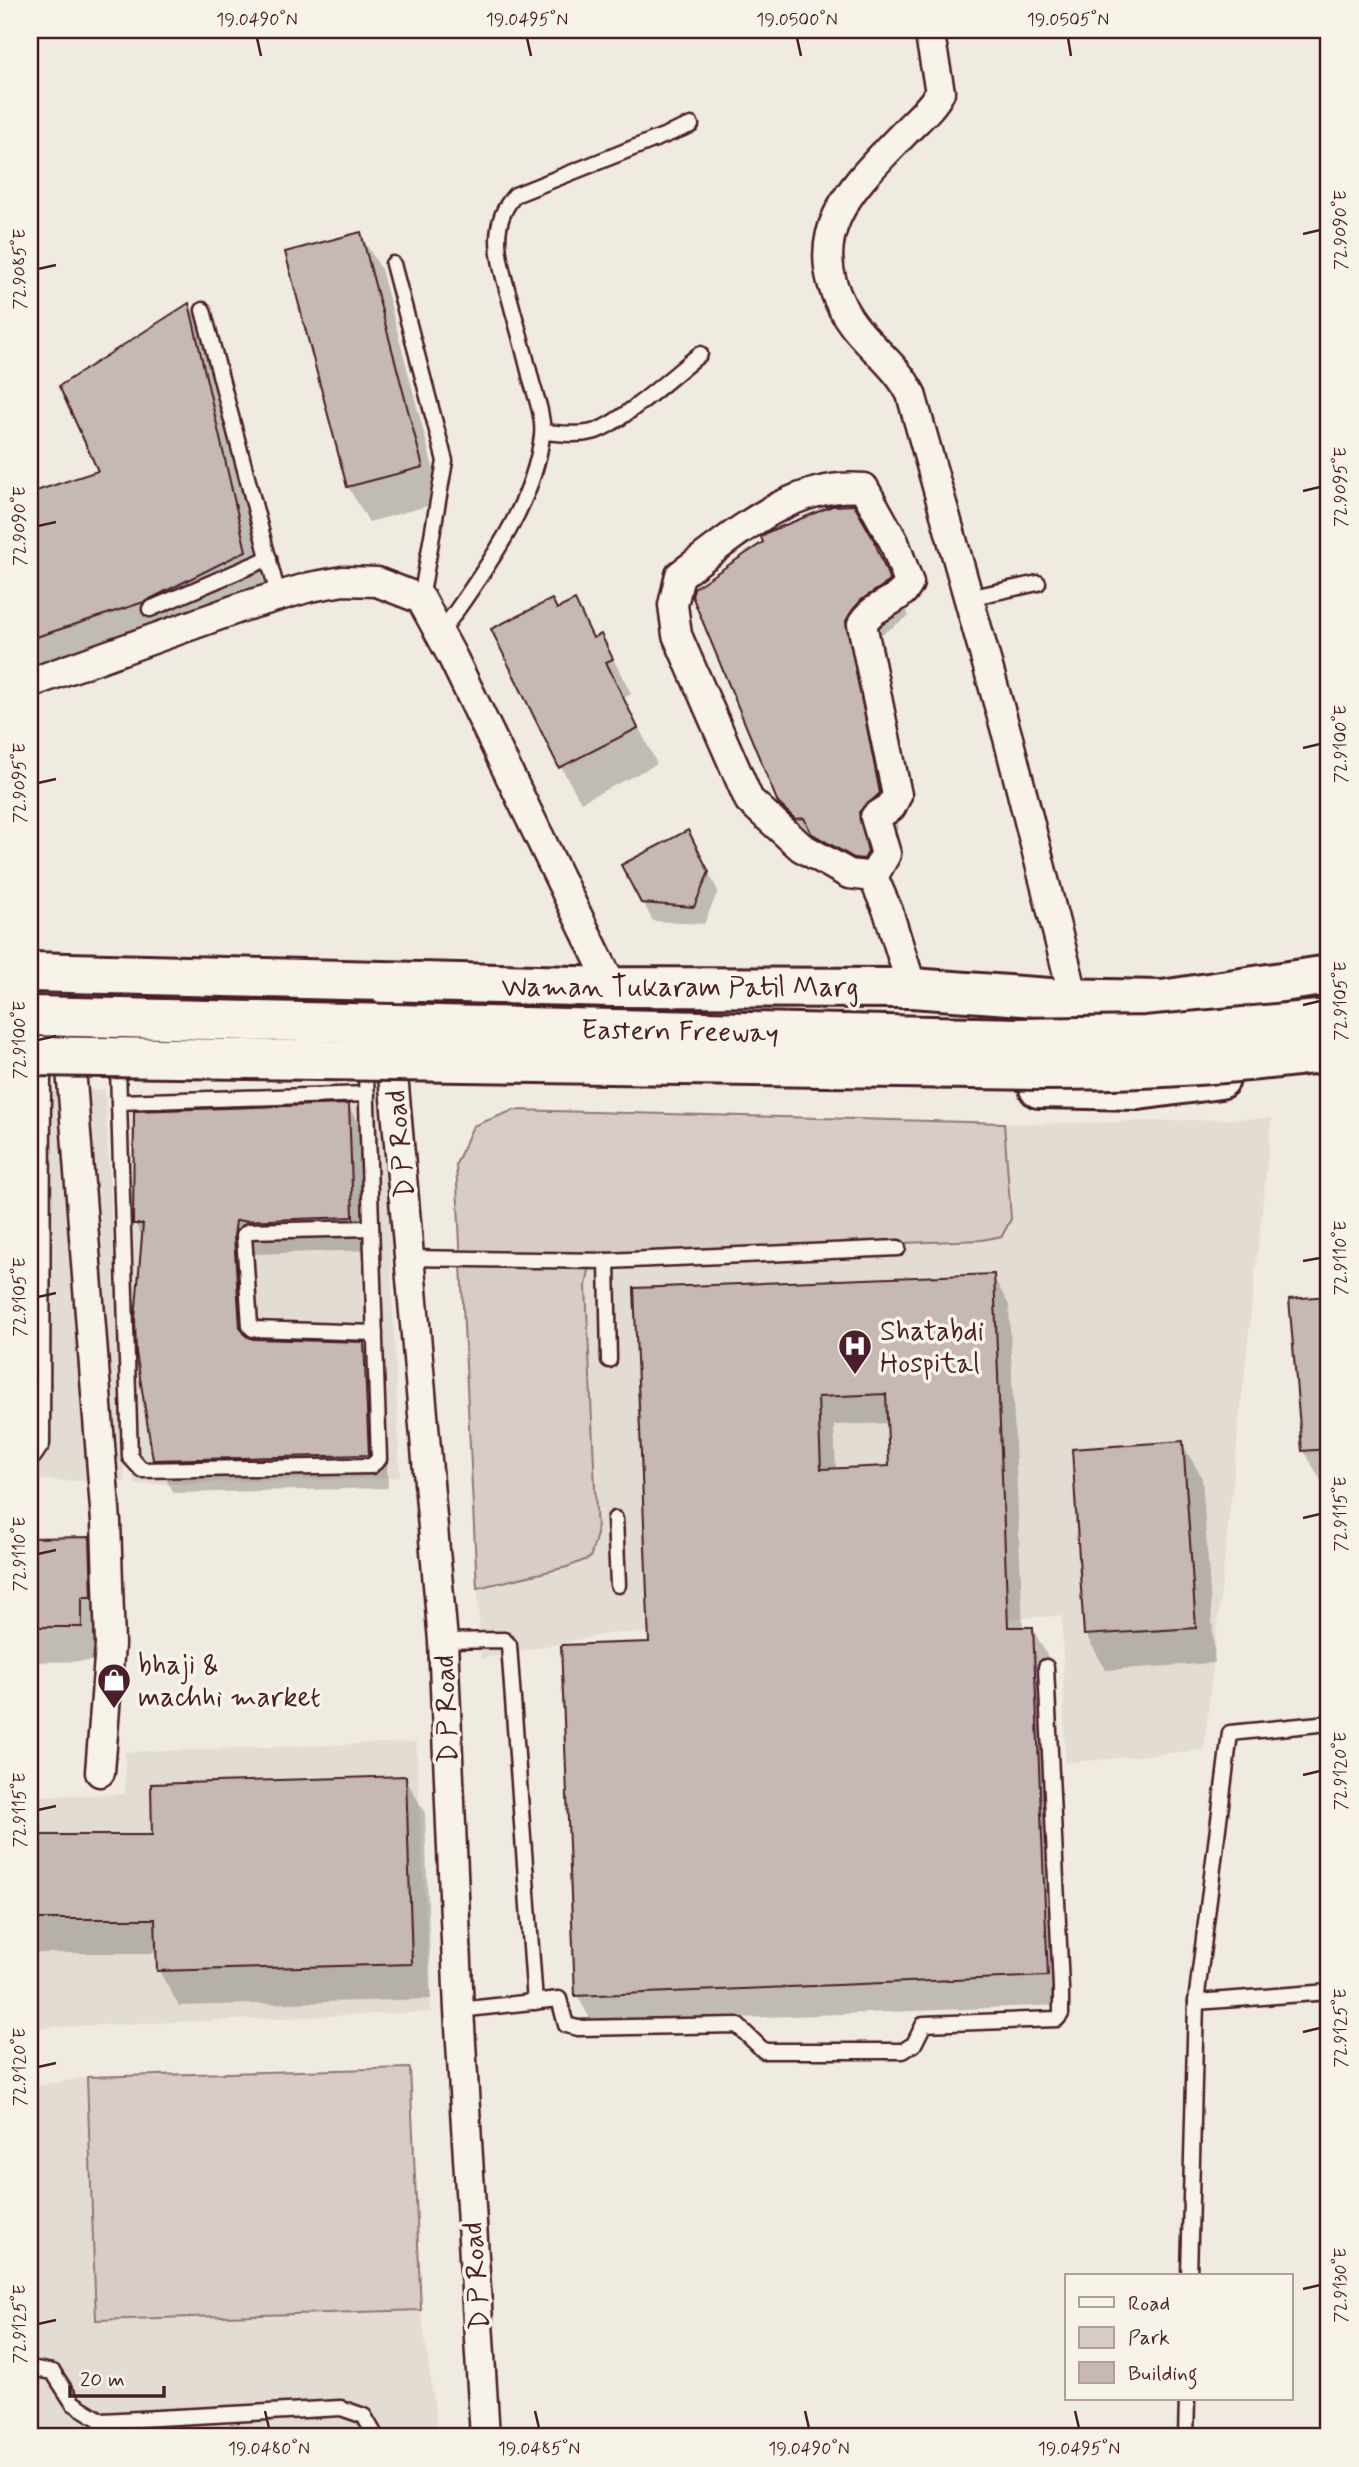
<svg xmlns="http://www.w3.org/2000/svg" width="1359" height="2467" font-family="Mynerve,sans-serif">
	<rect width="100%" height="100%" fill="#f0ebe0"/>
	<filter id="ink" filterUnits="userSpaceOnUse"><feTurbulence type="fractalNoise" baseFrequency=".0143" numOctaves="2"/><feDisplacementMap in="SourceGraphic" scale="14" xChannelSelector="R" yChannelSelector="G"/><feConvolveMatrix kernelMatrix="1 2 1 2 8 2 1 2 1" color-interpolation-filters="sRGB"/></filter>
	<g filter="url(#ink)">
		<g fill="#e3dcd2">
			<polygon points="30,1090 105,1090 125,1482 30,1480"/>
			<polygon points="384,1092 400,1477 134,1485 132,1136 127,1096"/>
			<polygon points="514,1110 1031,1124 1272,1118 1204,1750 1065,1763 1062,1616 608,1634 481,1659 456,1164 473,1126"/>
			<polygon points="416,1742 431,2012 30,2028 30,1796 125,1794 125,1752"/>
			<polygon points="87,2077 96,2320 421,2310 439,2437 33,2437 30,2433 30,2087"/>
		</g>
		<g fill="#d8cdc6" stroke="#917678" stroke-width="2">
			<polygon points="514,1110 1004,1123 1011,1219 1002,1236 982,1240 613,1254 591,1260 586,1286 597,1534 590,1558 567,1567 477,1588 456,1164 473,1126"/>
			<polygon points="410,2068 421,2310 96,2320 87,2077"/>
		</g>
		<g fill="#0003" fill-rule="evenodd">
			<polygon points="360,234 381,269 442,502 369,522 348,487 287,253"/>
			<polygon points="189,305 209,340 265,587 30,680 30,495 101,472"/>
			<polygon points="853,506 893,577 909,616 881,635 865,657 899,828 878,848 887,888 800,839 779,803"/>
			<polygon points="574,602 595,639 600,637 620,671 631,694 624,698 657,764 581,802 561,767 557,611"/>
			<polygon points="697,850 718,891 704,924 653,921 643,902"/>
			<polygon points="348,1106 368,1140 372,1250 255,1254 258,1341 363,1344 383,1378 388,1488 174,1493 155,1460 144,1239 135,1224"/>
			<path d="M993 1276 1009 1305 1023 1629 1032 1628 1048 1657 1063 2005 593 2024 577 1995 651 1643 636 1290ZM889 1423 891 1468 836 1470 834 1425Z"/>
			<polygon points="1329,1297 1329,1485 1324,1486 1304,1451 1291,1301"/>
			<polygon points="1182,1443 1202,1478 1215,1663 1106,1670 1086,1635"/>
			<polygon points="89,1539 109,1574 101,1661 30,1662 30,1540"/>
			<polygon points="405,1778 425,1813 431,1999 179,2006 159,1971 158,1953 30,1953 30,1837 154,1837"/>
		</g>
		<g fill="#c6b8b3" stroke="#4a1f2b" stroke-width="2" fill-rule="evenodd">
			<polygon points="361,232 423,467 347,487 285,252"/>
			<polygon points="189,303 246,551 144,602 30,639 30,493 98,471 59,386"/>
			<polygon points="854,505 874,540 890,581 861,600 846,621 880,793 859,812 868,852 864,859 854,858 811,833 804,818 795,819 778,803 692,596 694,588 763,542 761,537 768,532 832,506"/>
			<polygon points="552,599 557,609 575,600 593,638 601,634 613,659 606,662 638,728 559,768 491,629"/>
			<polygon points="688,830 709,872 694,907 641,903 621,865"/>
			<polygon points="349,1104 353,1217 236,1221 234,1236 240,1327 246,1336 253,1339 364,1342 369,1455 153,1460 136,1352 135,1319 143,1224 133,1224 134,1111"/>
			<path d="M994 1274 1008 1627H1033L1048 1976 575 1996 561 1645 649 1642 634 1288ZM886 1394 889 1466 821 1469 818 1397Z"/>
			<polygon points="1329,1296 1329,1449 1302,1451 1289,1299"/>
			<polygon points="1183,1441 1196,1628 1084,1635 1072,1449"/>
			<polygon points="90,1537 92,1597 82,1597 82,1627 30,1627 30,1538"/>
			<polygon points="406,1776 412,1964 157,1971 155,1919 30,1919 30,1835 152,1835 151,1784"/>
		</g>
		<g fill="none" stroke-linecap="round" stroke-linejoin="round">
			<g stroke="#4a1f2b" stroke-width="19">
				<g id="lane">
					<polyline points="393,264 445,461 421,599"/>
					<polyline points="203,310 278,595"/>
					<path d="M543 432C559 433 576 436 592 432 618 426 676 373 700 354"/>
					<polyline points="968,598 1038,583"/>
					<polyline points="150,609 269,558"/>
					<path d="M440 634C481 575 533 509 542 436 544 418 537 400 532 383 526 359 520 335 513 311 503 271 484 229 515 195L691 125"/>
					<polyline points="118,1069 130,1457 142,1470 371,1466 379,1459 366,1075"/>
					<polyline points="119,1102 367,1094"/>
					<polyline points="371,1228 249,1231 244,1235 250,1326 253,1329 375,1333"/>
					<polyline points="409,1258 607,1261 898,1248"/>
					<polyline points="607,1261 609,1360"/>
					<polyline points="30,1456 34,1456 42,1444 43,1068"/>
					<polyline points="615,1519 618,1585"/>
					<polyline points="443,1641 504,1640 509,1645 535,2002"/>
					<polyline points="1196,2002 1329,1992"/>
					<polyline points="459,2010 559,1999 566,2025 578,2028 737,2025 764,2051 903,2051 914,2044 924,2024 1057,2019 1061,2014 1061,1987 1046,1667"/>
					<polyline points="1189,2276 1196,2002 1230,1733 1329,1723"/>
					<polyline points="30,2368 53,2372 73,2403 102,2421 341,2408 364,2416 376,2437"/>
					<polyline points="1186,2437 1187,2399"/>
				</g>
			</g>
			<g stroke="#4a1f2b" stroke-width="33">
				<g id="street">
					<path d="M929 30 940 92C933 106 920 117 909 128 859 181 801 228 842 307 859 341 894 360 911 394L1008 738 1074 998"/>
					<polyline points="30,683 245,606 310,587 343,581 377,582 421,599 453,658 612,987"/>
					<path d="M873 877 886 854 875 817 891 807 897 795 862 624C873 604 899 603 909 583L894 542 864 488C792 481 735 535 680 575L673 605 677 635 749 800 801 847 849 874 873 877 888 911 912 988"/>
					<polyline points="388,983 393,1075 443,1641 459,2010 485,2437"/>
					<polyline points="71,1068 106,1522 110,1645 100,1772"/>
				</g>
			</g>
			<g stroke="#4a1f2b" stroke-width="44">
				<g id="secondary">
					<polyline points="30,972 612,987 912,988 1050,998 1162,1000 1329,975"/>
					<polyline points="1039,1088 1138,1090 1220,1079"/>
				</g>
			</g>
			<use href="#lane" stroke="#f7f3e8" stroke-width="14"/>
			<use href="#street" stroke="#f7f3e8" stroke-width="28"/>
			<use href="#secondary" stroke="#f7f3e8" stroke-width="38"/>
			<g stroke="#4a1f2b" stroke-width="44" stroke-linecap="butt">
				<g id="highway-bridge">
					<polyline points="30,1016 1019,1038 1146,1036 1329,1019"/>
					<path d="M30 1056 1043 1070C1139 1070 1234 1065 1329 1052"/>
				</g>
			</g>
			<use href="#highway-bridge" stroke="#f7f3e8" stroke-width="38"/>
		</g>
	</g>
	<path fill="none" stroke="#4a1f2b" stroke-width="2.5" d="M257 38 261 56M527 38 531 56M797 38 801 56M1068 38 1071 56M1303 234 1320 230M38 269 56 265M1303 491 1320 487M38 526 56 522M1303 748 1320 744M38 783 56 779M1303 1005 1320 1001M38 1040 56 1036M1303 1261 1320 1258M38 1297 56 1293M1303 1518 1320 1514M38 1554 56 1550M1303 1775 1320 1771M38 1810 56 1806M1303 2032 1320 2028M38 2067 56 2063M1303 2289 1320 2285M38 2324 56 2320M265 2411 269 2428M535 2411 539 2428M805 2411 809 2428M1075 2411 1079 2428"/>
	<defs>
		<g id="hospital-pin" transform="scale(1.75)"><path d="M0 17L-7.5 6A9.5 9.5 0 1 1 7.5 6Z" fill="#4a1f2b" stroke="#f7f3e8"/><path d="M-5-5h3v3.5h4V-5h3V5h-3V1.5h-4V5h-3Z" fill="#fff"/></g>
		<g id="shop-pin" transform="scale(1.75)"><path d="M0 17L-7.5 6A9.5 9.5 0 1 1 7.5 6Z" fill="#4a1f2b" stroke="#f7f3e8"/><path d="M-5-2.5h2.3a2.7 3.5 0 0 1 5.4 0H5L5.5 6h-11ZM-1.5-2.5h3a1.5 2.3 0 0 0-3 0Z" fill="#fff"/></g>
	</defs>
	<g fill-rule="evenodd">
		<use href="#hospital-pin" x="855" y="1346"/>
		<use href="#shop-pin" x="114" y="1680"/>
	</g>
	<g text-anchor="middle" stroke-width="7" stroke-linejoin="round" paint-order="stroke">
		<g font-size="28" fill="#4a1f2b" stroke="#f7f3e8">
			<text x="680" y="996">Waman Tukaram Patil Marg</text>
			<text transform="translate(680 1030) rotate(1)" y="10">Eastern Freeway</text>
			<text transform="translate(399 1144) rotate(-95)" y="10">D P Road</text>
			<text transform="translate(445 1709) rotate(-92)" y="10">D P Road</text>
			<text transform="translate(475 2276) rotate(-94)" y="10">D P Road</text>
		</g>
		<g font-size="28" fill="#4a1f2b" stroke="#f7f3e8" text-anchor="start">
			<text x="880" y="1340">Shatabdi<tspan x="880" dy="32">Hospital</tspan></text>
			<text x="138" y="1674">bhaji &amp;<tspan x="138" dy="32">machhi market</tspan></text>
		</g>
	</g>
	<rect width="1359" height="2467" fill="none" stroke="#f7f3e8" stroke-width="77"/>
	<rect x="1065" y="2274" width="228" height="126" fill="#f7f3e8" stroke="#b29e9c" stroke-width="2"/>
	<rect x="1079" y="2297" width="35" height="10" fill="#f7f3e8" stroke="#b29e9c" stroke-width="2"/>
	<text x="1128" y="2310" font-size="21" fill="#4a1f2b">Road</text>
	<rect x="1079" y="2327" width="35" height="21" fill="#d8cdc6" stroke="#b29e9c" stroke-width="2"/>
	<text x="1128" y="2344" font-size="21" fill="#4a1f2b">Park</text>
	<rect x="1079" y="2362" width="35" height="21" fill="#c6b8b3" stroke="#b29e9c" stroke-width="2"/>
	<text x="1128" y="2380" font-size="21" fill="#4a1f2b">Building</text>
	<path d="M70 2386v10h94v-10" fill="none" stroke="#4a1f2b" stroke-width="3.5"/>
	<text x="80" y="2386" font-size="21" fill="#4a1f2b" stroke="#f7f3e8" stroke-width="5" paint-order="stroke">20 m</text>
	<rect x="38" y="38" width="1282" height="2390" fill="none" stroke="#4a1f2b" stroke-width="2.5"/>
	<g font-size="18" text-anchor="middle" fill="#4a1f2b">
		<text x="257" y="25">19.0490°N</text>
		<text x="527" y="25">19.0495°N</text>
		<text x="797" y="25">19.0500°N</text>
		<text x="1068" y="25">19.0505°N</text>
		<text transform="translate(1340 230) rotate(-90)" y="6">72.9090°E</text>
		<text transform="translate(19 269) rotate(-90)" y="6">72.9085°E</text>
		<text transform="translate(1340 487) rotate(-90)" y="6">72.9095°E</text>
		<text transform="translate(19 526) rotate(-90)" y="6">72.9090°E</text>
		<text transform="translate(1340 744) rotate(-90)" y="6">72.9100°E</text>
		<text transform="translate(19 783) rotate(-90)" y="6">72.9095°E</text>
		<text transform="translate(1340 1001) rotate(-90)" y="6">72.9105°E</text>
		<text transform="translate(19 1040) rotate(-90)" y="6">72.9100°E</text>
		<text transform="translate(1340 1258) rotate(-90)" y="6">72.9110°E</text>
		<text transform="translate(19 1297) rotate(-90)" y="6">72.9105°E</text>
		<text transform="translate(1340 1514) rotate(-90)" y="6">72.9115°E</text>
		<text transform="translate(19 1554) rotate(-90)" y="6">72.9110°E</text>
		<text transform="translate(1340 1771) rotate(-90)" y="6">72.9120°E</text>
		<text transform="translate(19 1810) rotate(-90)" y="6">72.9115°E</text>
		<text transform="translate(1340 2028) rotate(-90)" y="6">72.9125°E</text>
		<text transform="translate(19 2067) rotate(-90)" y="6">72.9120°E</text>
		<text transform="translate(1340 2285) rotate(-90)" y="6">72.9130°E</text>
		<text transform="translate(19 2324) rotate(-90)" y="6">72.9125°E</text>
		<text x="269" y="2454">19.0480°N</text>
		<text x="539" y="2454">19.0485°N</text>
		<text x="809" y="2454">19.0490°N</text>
		<text x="1079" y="2454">19.0495°N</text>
	</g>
</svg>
